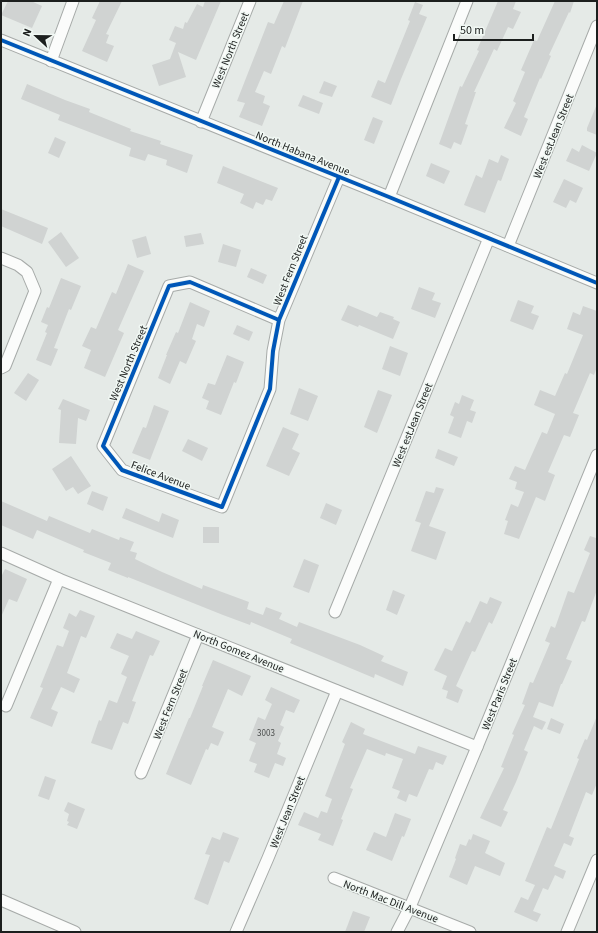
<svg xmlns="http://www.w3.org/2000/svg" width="598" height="933" font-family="'Source Sans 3',sans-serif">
	<rect width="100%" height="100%" fill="#e5eae7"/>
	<g fill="#d0d3d2">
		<polygon points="8,1 31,1 42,6 32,28 1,15"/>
		<polygon points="100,1 122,1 106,34 109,35 106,43 114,46 107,62 82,51 96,20 92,18"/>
		<polygon points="205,1 221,1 196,60 178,52 186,77 159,86 152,65 170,59 176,43 169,40 175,26 183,29 185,22 187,23 197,4 203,7"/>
		<polygon points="284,1 303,1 285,48 282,46 271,74 264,71 255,92 265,96 263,103 270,106 262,126 239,117 245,103 237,101 268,22 274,24"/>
		<polygon points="498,1 516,1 513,9 521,12 513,29 508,27 497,51 494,49 474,92 476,92 465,124 468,125 461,145 454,142 451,149 439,144 460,86 462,87 479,51 477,50"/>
		<polygon points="555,1 574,1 570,13 569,12 549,55 551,56 541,79 540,78 524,117 528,119 521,136 504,128 516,103 513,101 525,72 521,70 534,40 537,41"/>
		<polygon points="415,2 423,5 419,14 427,17 401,79 391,105 371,97 378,80 385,83 410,21 408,20"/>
		<polygon points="324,81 337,86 332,97 319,93"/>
		<polygon points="27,84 65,100 90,109 89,112 131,129 130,131 161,141 160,144 193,155 187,173 166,165 167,160 148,154 145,161 129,156 131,148 58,120 60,115 21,99"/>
		<polygon points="303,95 323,103 319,114 298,106"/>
		<polygon points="597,104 597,135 587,131 587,128"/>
		<polygon points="373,117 383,121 374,144 364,140"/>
		<polygon points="55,137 66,142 59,158 48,153"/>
		<polygon points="582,145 597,153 589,171 566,161 572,148 579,152"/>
		<polygon points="501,155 509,159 501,181 498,180 485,213 464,205 476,175 482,178 489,159 498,163"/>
		<polygon points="431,163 450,171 444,184 426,176"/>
		<polygon points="223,166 278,188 272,201 266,199 263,205 256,202 253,209 240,203 244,194 217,183"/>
		<polygon points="564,179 583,188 576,203 570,200 566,208 553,202"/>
		<polygon points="1,209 48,228 42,244 1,226"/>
		<polygon points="61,232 79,258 66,267 48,242"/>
		<polygon points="201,233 204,244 186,247 184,236"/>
		<polygon points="146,236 151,254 137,258 132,240"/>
		<polygon points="223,244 241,250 236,267 218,262"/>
		<polygon points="128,264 144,271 118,330 124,333 105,377 84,368 91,350 82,346 91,327 96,329 112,292 116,294"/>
		<polygon points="251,268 267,275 263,284 247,277"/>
		<polygon points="61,278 81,286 71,310 69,309 54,348 58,349 51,366 36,360 47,333 45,332 48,325 41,322 47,307 49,308"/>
		<polygon points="419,287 435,293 432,300 441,303 435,318 411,309"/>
		<polygon points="518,300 534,306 531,313 539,316 533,330 510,321"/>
		<polygon points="190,302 210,311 204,327 197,324 192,339 196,341 186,364 180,361 170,384 158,378 167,355 166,355 176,332 178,333"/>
		<polygon points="348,305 377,317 380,312 394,317 393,319 400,322 393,339 359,325 358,327 341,320"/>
		<polygon points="583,306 597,311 597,367 594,375 590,373 573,413 579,415 570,437 564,435 548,472 555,475 545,501 536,497 519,539 504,534 508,521 505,520 511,504 518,507 524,492 515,489 517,482 509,479 515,466 525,470 542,432 547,434 555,414 534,405 540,390 555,396 565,373 567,374 583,335 567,329 573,312 580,315"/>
		<polygon points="237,325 253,332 249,341 233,334"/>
		<polygon points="390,346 408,353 400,376 382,369"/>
		<polygon points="227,355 244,362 236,383 234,382 221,415 206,409 209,401 202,398 208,383 215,385"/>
		<polygon points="28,373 39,380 26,401 14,393"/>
		<polygon points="299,388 318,396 308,421 290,414"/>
		<polygon points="378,390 392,395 377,433 364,427"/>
		<polygon points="462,395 474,400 470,410 476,412 472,423 467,421 461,438 448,433 454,417 450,415 455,402 459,404"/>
		<polygon points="63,399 90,410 86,421 78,418 76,444 59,443 61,410 58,409"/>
		<polygon points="154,405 169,411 150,460 132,453 143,427 146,428"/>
		<polygon points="283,427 299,434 292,449 300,453 289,476 266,466"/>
		<polygon points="188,439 208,448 202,461 182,451"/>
		<polygon points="438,449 458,457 454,466 435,458"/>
		<polygon points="71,456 91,486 78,494 73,487 66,491 52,469"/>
		<polygon points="436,487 444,489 429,526 446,532 436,560 411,551 421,523 415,521 426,491 434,493"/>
		<polygon points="92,491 108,497 103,511 87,504"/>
		<polygon points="1,501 47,521 49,516 90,533 92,529 119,540 120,537 134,542 130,551 137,553 135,559 162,572 202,589 203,585 249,602 247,609 263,615 266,607 282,613 279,619 297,627 299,622 360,645 384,656 381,661 408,672 403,686 375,674 374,678 319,655 290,643 292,639 251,622 250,625 223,615 128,577 128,578 108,570 111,563 83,552 84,550 37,530 33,539 1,525"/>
		<polygon points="326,503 342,510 336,525 320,518"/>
		<polygon points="126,508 159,522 162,513 179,520 173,538 122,518"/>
		<rect x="203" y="527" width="16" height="16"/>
		<polygon points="590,536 596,538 597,537 597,590 585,622 582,621 566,659 572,661 562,684 561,684 553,707 539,702 533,717 546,722 542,730 534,726 524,750 528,752 516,782 503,810 508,812 501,827 480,818 504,768 501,767 514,735 512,734 525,705 522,704 530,682 533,683 550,643 545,641 551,626 555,628 568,591 574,593 590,553 584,550"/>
		<polygon points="304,559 319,565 309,593 293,587"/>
		<polygon points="5,569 27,579 17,602 9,599 1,617 1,577"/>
		<polygon points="393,590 405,595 397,615 386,610"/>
		<polygon points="490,597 502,602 492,624 489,622 475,652 472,651 456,686 463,690 458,703 446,698 448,691 442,689 447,676 434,670 445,648 452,651 466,621 470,623 480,601 487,604"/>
		<polygon points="80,610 95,616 86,638 81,636 67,673 80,679 74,693 61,687 51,709 58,712 52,727 30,718 43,688 40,687 57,645 63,647 69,631 63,628 69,613 76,617"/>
		<polygon points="136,631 160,641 153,656 150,655 132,701 136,702 128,724 123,722 112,750 91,743 99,720 101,721 109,700 117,703 127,677 121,674 129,656 110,648 117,633 132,639"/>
		<polygon points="213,660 251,676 242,696 228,689 212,727 224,732 218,746 211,743 208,750 206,749 191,785 166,774 189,718 190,718 203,686 202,686"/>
		<polygon points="271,687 300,700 294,713 286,710 280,725 284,727 278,741 281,743 277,754 286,758 283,766 275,763 269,778 254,772 257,764 249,761 256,743 249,740 258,717 265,720 272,704 265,700"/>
		<polygon points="597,716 597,783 592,795 586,792 569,836 574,838 571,846 564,843 554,866 566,871 563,879 555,875 548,890 543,888 533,911 541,914 537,922 514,912 521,897 528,900 535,885 525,881 547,827 551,829 579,759 577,758 582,746 585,739 587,740"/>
		<polygon points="551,718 564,724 560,734 547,729"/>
		<polygon points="351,722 365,729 363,734 415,754 418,746 447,756 443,765 436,762 433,770 429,769 417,797 409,794 406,802 397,798 400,791 392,788 403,759 386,753 385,756 367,749 350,788 353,789 341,819 343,820 333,846 318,840 321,834 298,825 304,812 318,818 321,811 327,813 332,799 325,796 345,744 342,742"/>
		<polygon points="45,776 56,780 49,800 38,796"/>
		<polygon points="68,802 85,809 77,829 67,825 69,822 67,821 69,814 64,811"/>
		<polygon points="395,813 411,819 404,837 402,836 392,861 366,850 374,832 386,837"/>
		<polygon points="223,832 239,838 229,863 224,861 208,905 194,899 210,855 205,854 212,837 220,840"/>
		<polygon points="473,834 490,841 485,853 505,863 500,876 475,866 467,885 449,877 456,859 455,858 460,844 466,846 469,839 471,840"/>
		<polygon points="353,911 370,917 364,932 345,932"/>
	</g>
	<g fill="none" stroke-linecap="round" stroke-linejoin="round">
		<g stroke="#a7aba9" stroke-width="13">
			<g id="minor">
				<polyline points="1,40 389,197 597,283"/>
				<polyline points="51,61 73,1"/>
				<polyline points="201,122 250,1"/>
				<polyline points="389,197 467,1"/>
				<polyline points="508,246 597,26"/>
				<polyline points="1,258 18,265 27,272 35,291 5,366 1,368"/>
				<polyline points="279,320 190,282 169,286 103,446 122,470 222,507 270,389 273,351 279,320 339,177"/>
				<polyline points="1,553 59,579 477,747"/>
				<polyline points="335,612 489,238"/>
				<polyline points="6,706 59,579"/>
				<polyline points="141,773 198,635"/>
				<polyline points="334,878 470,932"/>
				<polyline points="1,900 75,932"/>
				<polyline points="236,932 268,858 337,691"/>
				<polyline points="397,932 410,907 477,747 597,455"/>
				<polyline points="567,932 597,860"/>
			</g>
		</g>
		<use href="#minor" stroke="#fbfcfb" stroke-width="11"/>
		<g stroke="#f1f8f4" stroke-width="6">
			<g id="cycleway">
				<polyline points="1,40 389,197 597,283"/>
				<polyline points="279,320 190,282 169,286 103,446 122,470 222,507 270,389 273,351 279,320 339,177"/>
			</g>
		</g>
		<use href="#cycleway" stroke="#0057b8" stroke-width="4"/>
	</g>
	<g text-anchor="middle" stroke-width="3" stroke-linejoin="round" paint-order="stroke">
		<g font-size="9" fill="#4b4e4d">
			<text x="266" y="736">3003</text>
		</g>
		<g font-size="11" fill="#1c1f1e" stroke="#f1f8f4">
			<text transform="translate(230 50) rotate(-68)" y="4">West North Street</text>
			<text transform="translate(553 136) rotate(-68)" y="4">West estJean Street</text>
			<text transform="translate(303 153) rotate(22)" y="4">North Habana Avenue</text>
			<text transform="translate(290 270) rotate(-68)" y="4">West Fern Street</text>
			<text transform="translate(128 363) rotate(-67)" y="4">West North Street</text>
			<text transform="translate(412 425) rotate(-68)" y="4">West estJean Street</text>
			<text transform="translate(161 475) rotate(21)" y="4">Felice Avenue</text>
			<text transform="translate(239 651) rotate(22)" y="4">North Gomez Avenue</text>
			<text transform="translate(499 694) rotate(-68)" y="4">West Paris Street</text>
			<text transform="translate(170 704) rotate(-68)" y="4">West Fern Street</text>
			<text transform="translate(287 812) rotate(-68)" y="4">West Jean Street</text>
			<text transform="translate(391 901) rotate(21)" y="4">North Mac Dill Avenue</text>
		</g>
	</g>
	<rect width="598" height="933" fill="none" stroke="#1c1f1e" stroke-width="4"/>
	<g transform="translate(36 36) rotate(292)" stroke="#f1f8f4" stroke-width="3" paint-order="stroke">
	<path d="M0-3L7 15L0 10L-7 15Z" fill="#1c1f1e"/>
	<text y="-6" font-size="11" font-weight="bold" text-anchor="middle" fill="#1c1f1e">N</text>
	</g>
	<path d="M454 34v6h79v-6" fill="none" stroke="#1c1f1e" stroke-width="2"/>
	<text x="460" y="34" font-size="12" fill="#1c1f1e" stroke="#f1f8f4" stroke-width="3" paint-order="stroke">50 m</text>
</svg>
